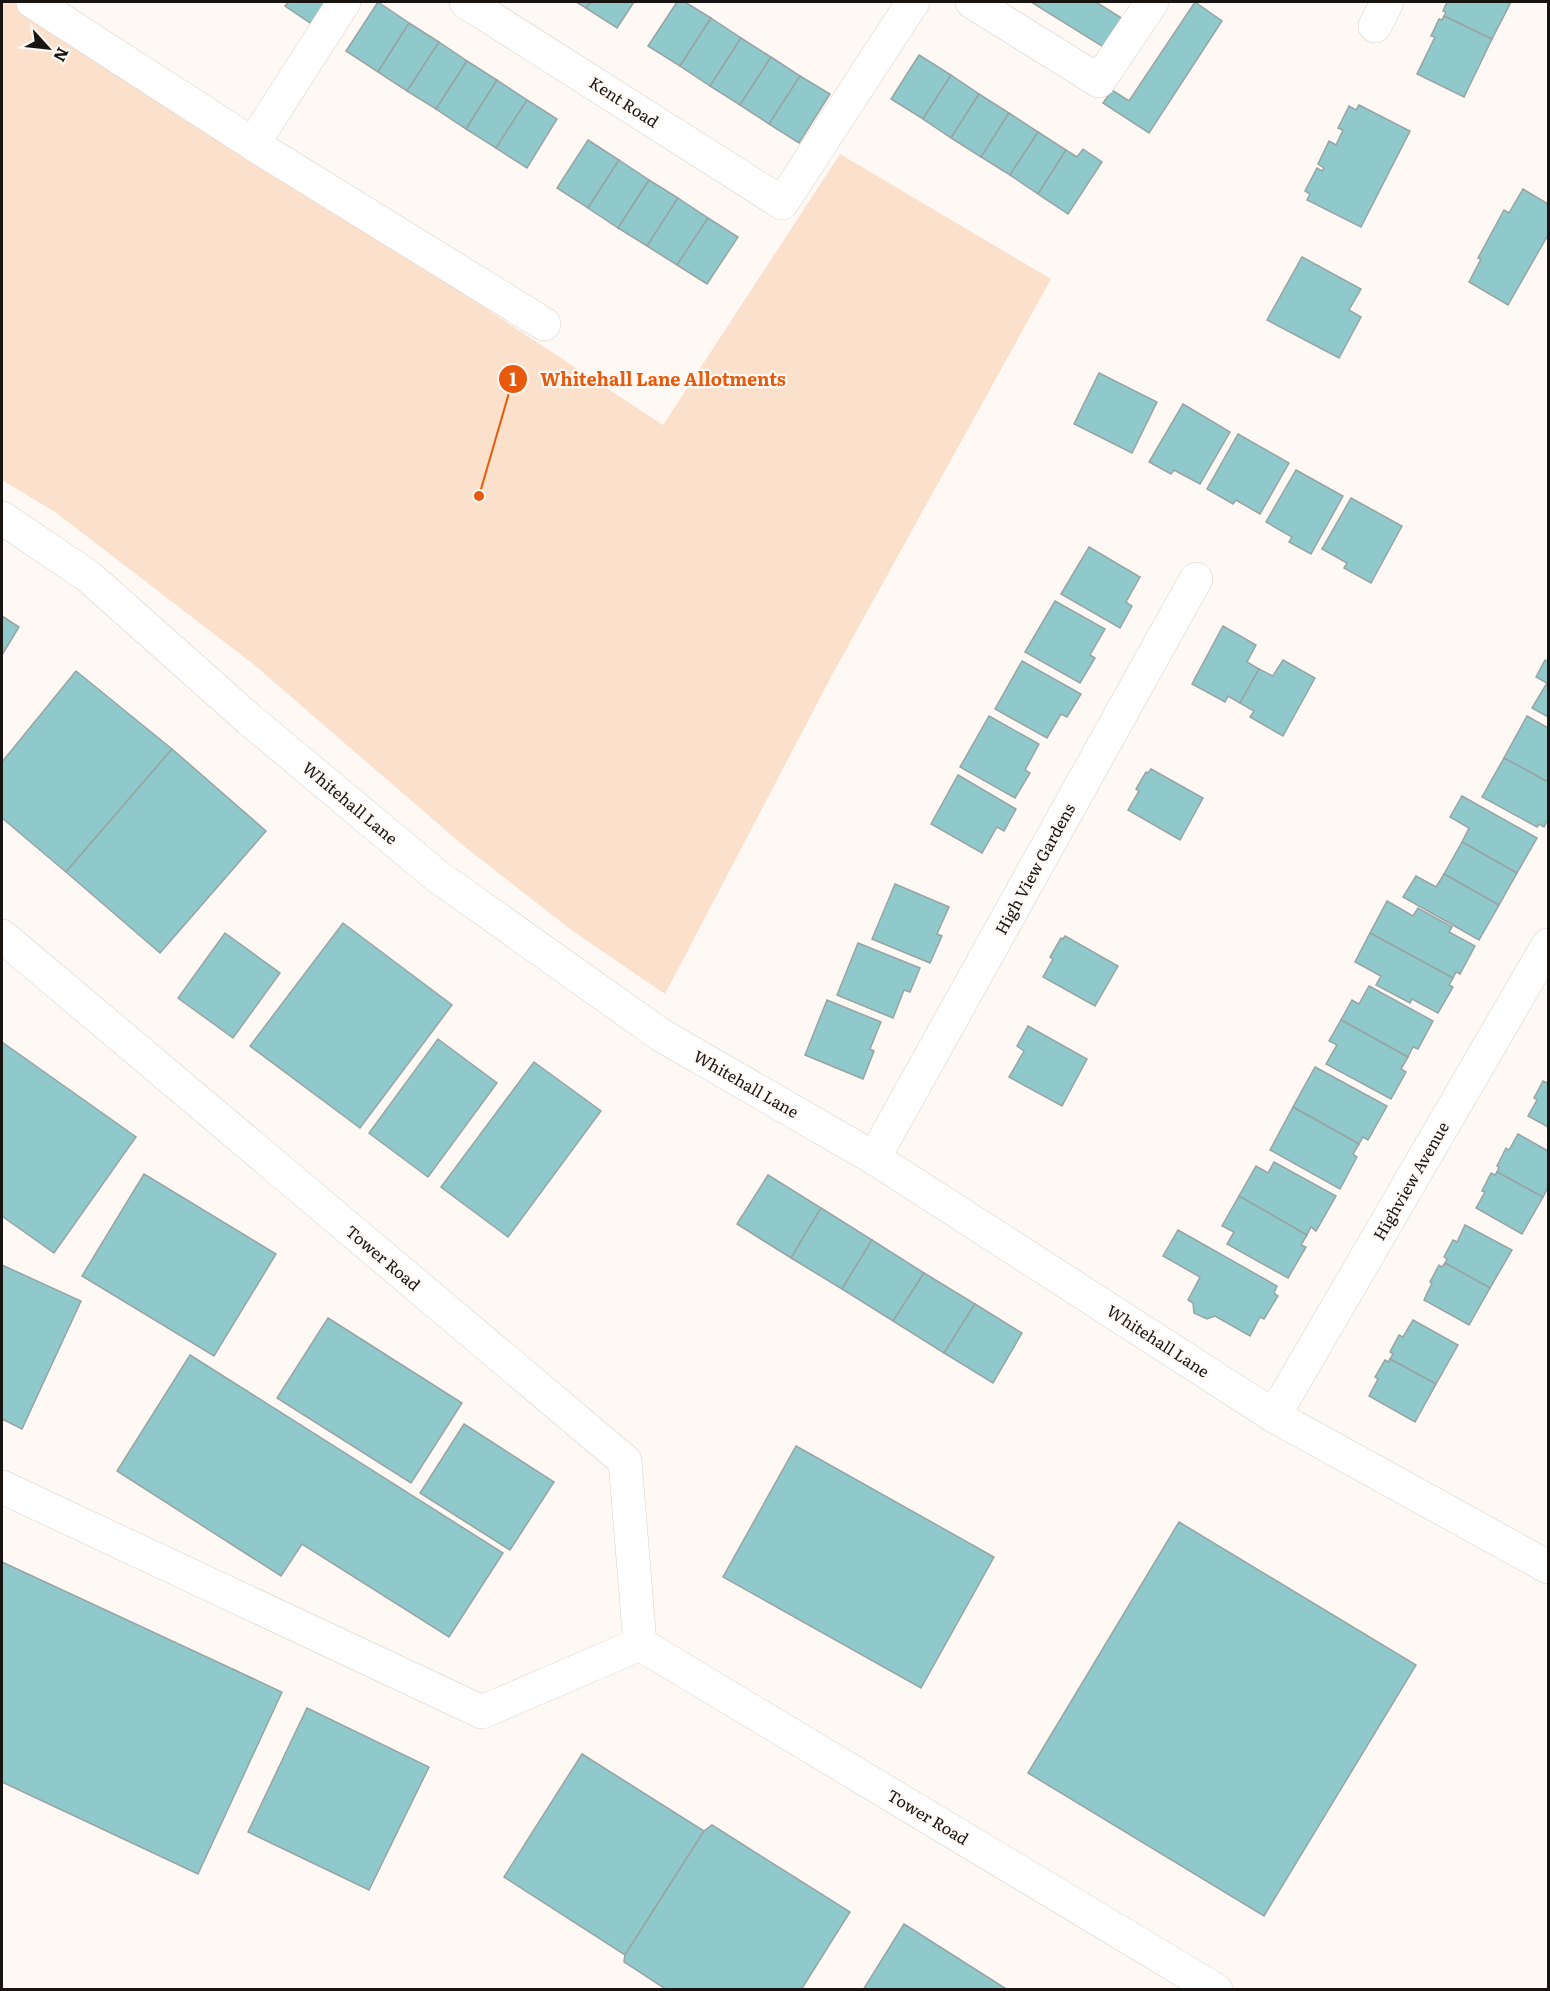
<svg xmlns="http://www.w3.org/2000/svg" width="1550" height="1991" font-family="Literata,serif">
	<rect width="100%" height="100%" fill="#fef9f5"/>
	<polygon fill="#fbe1cc" points="2,2 19,2 663,425 840,154 1051,279 831,677 665,994 574,932 465,847 253,664 55,512 2,480"/>
	<g fill="#8fc9cc" stroke="#98a4a4" stroke-width="1.5">
		<polygon points="288,2 333,2 316,27 285,6"/>
		<polygon points="378,2 409,23 378,72 346,51"/>
		<polygon points="576,2 591,2 586,8"/>
		<polygon points="591,2 634,2 617,28 586,8"/>
		<polygon points="677,2 685,2 711,18 680,66 648,46"/>
		<polygon points="1031,2 1096,2 1123,19 1105,48"/>
		<polygon points="1195,2 1222,21 1149,133 1103,103 1112,90 1129,101"/>
		<polygon points="1447,2 1511,2 1492,39 1444,16 1446,12 1443,11"/>
		<polygon points="1444,16 1492,39 1464,97 1417,74 1435,37 1431,36 1439,19 1442,20"/>
		<polygon points="711,18 741,38 710,86 680,66"/>
		<polygon points="409,23 439,42 407,91 378,72"/>
		<polygon points="741,38 771,57 740,105 710,86"/>
		<polygon points="439,42 467,61 436,109 407,91"/>
		<polygon points="919,55 951,75 923,119 891,99"/>
		<polygon points="771,57 800,76 769,124 740,105"/>
		<polygon points="467,61 497,80 466,129 436,109"/>
		<polygon points="951,75 979,94 951,138 923,119"/>
		<polygon points="800,76 830,94 799,143 769,124"/>
		<polygon points="497,80 527,100 496,148 466,129"/>
		<polygon points="979,94 1009,113 981,157 951,138"/>
		<polygon points="527,100 557,119 527,168 496,148"/>
		<polygon points="1359,105 1410,131 1361,227 1307,200 1310,194 1305,191 1317,168 1322,171 1324,168 1318,164 1329,141 1336,145 1343,130 1338,128 1349,106 1356,110"/>
		<polygon points="1009,113 1038,132 1010,175 981,157"/>
		<polygon points="1038,132 1066,150 1038,194 1010,175"/>
		<polygon points="588,140 619,160 588,208 557,188"/>
		<polygon points="1083,149 1102,162 1068,214 1038,194 1066,150 1077,157"/>
		<polygon points="619,160 649,180 618,228 588,208"/>
		<polygon points="649,180 678,198 647,246 618,228"/>
		<polygon points="1523,189 1548,204 1548,235 1508,305 1469,282 1481,259 1478,258 1504,210 1509,213"/>
		<polygon points="678,198 708,218 677,265 647,246"/>
		<polygon points="708,218 738,237 707,284 677,265"/>
		<polygon points="1302,257 1361,289 1349,310 1361,317 1339,358 1267,320"/>
		<polygon points="1099,373 1157,402 1132,453 1074,424"/>
		<polygon points="1183,404 1230,432 1200,484 1174,470 1171,474 1149,462"/>
		<polygon points="1238,434 1289,463 1260,514 1236,500 1233,504 1207,489"/>
		<polygon points="1296,470 1343,496 1311,554 1289,542 1292,537 1266,522"/>
		<polygon points="1351,498 1402,526 1371,583 1344,568 1347,563 1322,549"/>
		<polygon points="1089,547 1140,577 1126,602 1132,606 1120,628 1061,594"/>
		<polygon points="1055,601 1105,629 1090,655 1095,658 1080,683 1025,652"/>
		<polygon points="2,616 19,627 2,655"/>
		<polygon points="1223,626 1256,645 1247,662 1259,669 1240,703 1228,696 1225,702 1192,684"/>
		<polygon points="1283,660 1315,678 1283,736 1250,717 1254,711 1240,703 1259,669 1273,676"/>
		<polygon points="1545,660 1548,662 1548,717 1532,708 1547,683 1536,677"/>
		<polygon points="1022,661 1081,694 1067,717 1061,714 1047,738 995,709"/>
		<polygon points="76,671 172,749 66,872 2,818 2,762"/>
		<polygon points="989,716 1039,744 1025,770 1030,773 1015,798 960,767"/>
		<polygon points="1527,716 1548,728 1548,782 1504,758"/>
		<polygon points="172,749 266,831 160,953 66,872"/>
		<polygon points="1504,758 1548,782 1548,819 1544,827 1539,824 1537,827 1482,797"/>
		<polygon points="1151,769 1203,798 1180,840 1128,810 1139,791 1136,789 1146,772 1148,773"/>
		<polygon points="958,775 1016,809 1004,831 997,827 982,853 931,824"/>
		<polygon points="1462,796 1537,838 1517,873 1462,842 1469,828 1450,817"/>
		<polygon points="1462,842 1517,873 1499,905 1444,874"/>
		<polygon points="1444,874 1499,905 1479,940 1403,897 1416,876 1436,887"/>
		<polygon points="895,884 949,907 937,934 942,936 930,963 872,939"/>
		<polygon points="1387,901 1413,916 1418,908 1452,927 1449,932 1475,946 1460,974 1456,972 1453,978 1370,933"/>
		<polygon points="343,923 452,1005 360,1128 250,1046"/>
		<polygon points="225,933 280,973 233,1038 178,998"/>
		<polygon points="1370,933 1453,978 1449,985 1453,987 1438,1013 1412,999 1410,1003 1376,985 1381,976 1355,962"/>
		<polygon points="1065,936 1118,966 1095,1006 1043,977 1053,959 1050,957 1061,938 1063,939"/>
		<polygon points="858,943 920,968 910,992 904,990 893,1018 837,995"/>
		<polygon points="1369,986 1433,1021 1418,1049 1413,1047 1408,1057 1341,1020 1352,1000 1359,1004"/>
		<polygon points="827,1000 881,1022 870,1049 874,1051 863,1079 805,1055"/>
		<polygon points="1341,1020 1408,1057 1401,1069 1406,1072 1391,1099 1326,1064 1337,1045 1329,1041"/>
		<polygon points="1028,1026 1087,1059 1062,1106 1009,1077 1024,1051 1017,1046"/>
		<polygon points="438,1039 497,1083 428,1177 369,1133"/>
		<polygon points="2,1042 136,1137 54,1253 2,1216"/>
		<polygon points="534,1062 601,1111 508,1237 441,1187"/>
		<polygon points="1315,1067 1387,1106 1368,1140 1363,1137 1359,1144 1293,1107"/>
		<polygon points="1548,1080 1548,1127 1528,1116 1537,1100 1534,1098 1543,1081 1547,1083"/>
		<polygon points="1293,1107 1359,1144 1353,1154 1357,1157 1340,1189 1270,1150"/>
		<polygon points="1518,1134 1548,1151 1548,1187 1543,1197 1497,1172 1499,1167 1497,1166 1506,1148 1509,1150"/>
		<polygon points="1274,1162 1336,1196 1316,1231 1311,1227 1307,1235 1239,1196 1256,1166 1268,1173"/>
		<polygon points="1497,1172 1543,1197 1522,1234 1476,1208 1485,1192 1482,1191 1491,1173 1495,1175"/>
		<polygon points="144,1174 276,1254 214,1356 82,1276"/>
		<polygon points="768,1175 821,1208 791,1258 737,1224"/>
		<polygon points="1239,1196 1307,1235 1301,1245 1306,1247 1288,1278 1227,1244 1234,1232 1222,1226"/>
		<polygon points="821,1208 872,1240 842,1289 791,1258"/>
		<polygon points="1465,1225 1512,1250 1490,1288 1445,1263 1447,1259 1444,1257 1453,1240 1457,1242"/>
		<polygon points="1178,1230 1277,1286 1274,1293 1278,1296 1264,1319 1260,1317 1250,1336 1215,1316 1207,1319 1194,1313 1193,1303 1188,1300 1200,1277 1163,1256"/>
		<polygon points="872,1240 924,1273 893,1321 842,1289"/>
		<polygon points="1445,1263 1490,1288 1469,1325 1424,1300 1432,1283 1430,1282 1439,1265 1442,1267"/>
		<polygon points="2,1265 81,1301 22,1429 2,1419"/>
		<polygon points="924,1273 975,1304 944,1353 893,1321"/>
		<polygon points="975,1304 1022,1333 993,1383 944,1353"/>
		<polygon points="328,1318 462,1403 411,1483 277,1398"/>
		<polygon points="1413,1320 1458,1345 1436,1384 1390,1359 1393,1354 1390,1352 1399,1335 1403,1337"/>
		<polygon points="190,1355 503,1553 449,1637 302,1544 281,1576 117,1471"/>
		<polygon points="1390,1359 1436,1384 1415,1422 1369,1396 1378,1379 1375,1377 1385,1360 1389,1362"/>
		<polygon points="464,1424 554,1482 510,1550 420,1493"/>
		<polygon points="796,1446 994,1557 921,1688 723,1577"/>
		<polygon points="1179,1522 1416,1665 1264,1916 1028,1773"/>
		<polygon points="2,1562 282,1692 198,1874 2,1782"/>
		<polygon points="307,1708 429,1767 369,1890 248,1832"/>
		<polygon points="582,1754 704,1831 625,1955 504,1877"/>
		<polygon points="712,1825 850,1912 801,1990 667,1990 624,1962 625,1955 704,1831"/>
		<polygon points="904,1924 1008,1990 863,1990"/>
	</g>
	<g fill="none" stroke-linecap="round" stroke-linejoin="round">
		<g stroke="#d9d1ca" stroke-width="34">
			<g id="minor">
				<polyline points="33,2 253,144 344,2"/>
				<polyline points="466,2 782,203 913,2"/>
				<polyline points="972,2 1099,81 1152,2"/>
				<polyline points="1375,26 1387,2"/>
				<polyline points="253,144 544,324"/>
				<polyline points="2,518 88,576 250,720 437,876 661,1035 874,1158 1274,1416 1548,1567"/>
				<polyline points="2,936 625,1461 640,1644 482,1712 2,1487"/>
				<polyline points="874,1158 1196,579"/>
				<polyline points="1274,1416 1548,945"/>
				<polyline points="640,1644 1216,1990"/>
			</g>
		</g>
		<use href="#minor" stroke="#fff" stroke-width="33"/>
	</g>
	<g text-anchor="middle" stroke-width="4.5" stroke-linejoin="round" paint-order="stroke">
		<g font-size="16" fill="#171412" stroke="#fef9f5">
			<text transform="translate(624 102) rotate(33)" y="6">Kent Road</text>
			<text transform="translate(350 803) rotate(40)" y="6">Whitehall Lane</text>
			<text transform="translate(1035 869) rotate(-61)" y="6">High View Gardens</text>
			<text transform="translate(746 1084) rotate(30)" y="6">Whitehall Lane</text>
			<text transform="translate(1411 1181) rotate(-60)" y="6">Highview Avenue</text>
			<text transform="translate(383 1258) rotate(40)" y="6">Tower Road</text>
			<text transform="translate(1158 1341) rotate(33)" y="6">Whitehall Lane</text>
			<text transform="translate(928 1817) rotate(31)" y="6">Tower Road</text>
		</g>
	</g>
	<path fill="none" stroke="#e8590c" stroke-width="2" d="M479 496L513 379"/>
	<g fill="#e8590c" stroke="#fef9f5" stroke-width="2">
		<circle cx="479" cy="496" r="6"/>
		<circle cx="513" cy="379" r="15"/>
	</g>
	<g font-size="18" text-anchor="middle" font-weight="bold" fill="#fff">
		<text x="513" y="386">1</text>
	</g>
	<g font-size="18" text-anchor="middle" font-weight="bold" fill="#e8590c" stroke="#fef9f5" stroke-width="4.5" stroke-linejoin="round" paint-order="stroke">
		<text x="663" y="386">Whitehall Lane Allotments</text>
	</g>
	<rect width="1550" height="1991" fill="none" stroke="#171412" stroke-width="6"/>
	<g transform="translate(48 48) rotate(117)" stroke="#fef9f5" stroke-width="4.5" paint-order="stroke">
	<path d="M0-4.5L10 22L0 15L-10 22Z" fill="#171412"/>
	<text y="-9" font-size="16" font-weight="bold" text-anchor="middle" fill="#171412">N</text>
	</g>
</svg>
